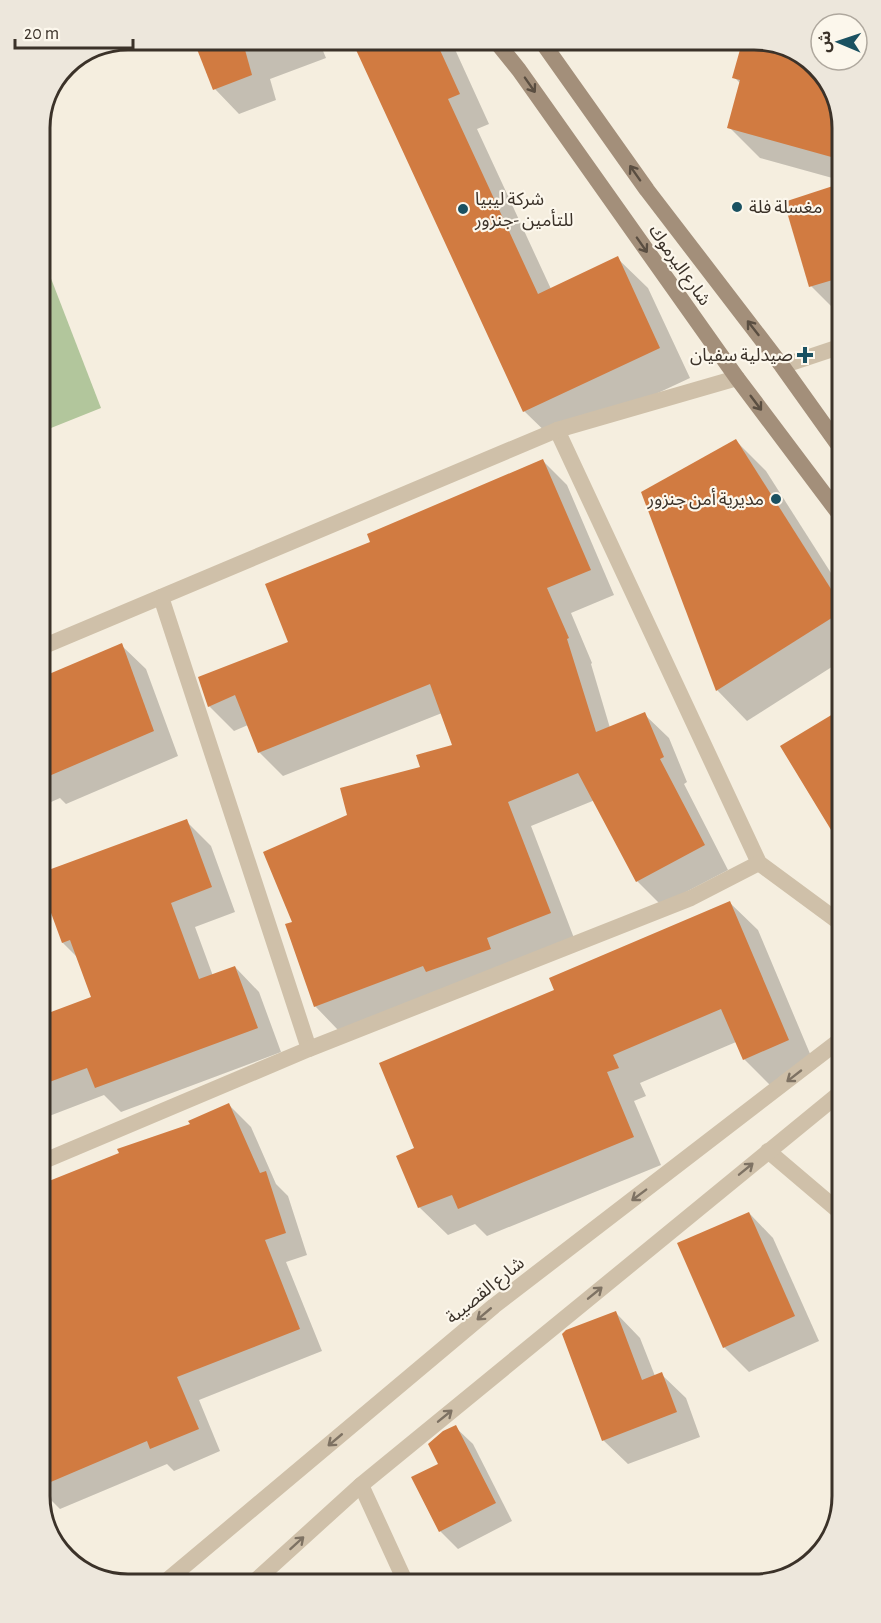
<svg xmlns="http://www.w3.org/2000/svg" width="881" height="1623" font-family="'Alegreya Sans','Noto Sans Arabic',sans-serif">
	<rect width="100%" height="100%" fill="#f5eedf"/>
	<polygon fill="#b2c69c" points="40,250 101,408 41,432"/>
	<g fill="#0003">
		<polygon points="194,39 318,39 326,58 270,79 276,100 239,114 215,89"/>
		<polygon points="370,39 447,39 453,45 489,124 477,129 551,289 617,258 648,288 690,378 555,441 524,411"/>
		<polygon points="807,57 835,93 836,179 760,158 729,127 741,84 734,77"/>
		<polygon points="836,187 836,311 811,286"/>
		<polygon points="736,441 766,471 838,584 838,663 747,721 717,690"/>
		<polygon points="543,461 567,485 614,595 571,613 592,663 591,664 610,728 644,714 669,738 687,782 684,784 728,870 661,905 637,881 595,800 531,826 574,938 339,1031 315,1006 294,922 349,816 454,746 442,713 283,776 259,752 248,725 234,731 209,706 289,643 372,543"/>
		<polygon points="121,645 146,669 178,756 66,804 60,798 42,806 42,679"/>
		<polygon points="186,821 211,846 235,912 195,927 213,976 235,967 259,992 281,1052 121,1112 104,1095 44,1118 43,1017 93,998 78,958 63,943 43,887 43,874"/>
		<polygon points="729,902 758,930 816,1068 772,1087 744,1059 736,1042 640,1083 646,1096 634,1101 661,1165 487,1236 475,1224 448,1235 419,1207 416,1149 556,991"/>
		<polygon points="229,1105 251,1127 276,1184 288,1196 307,1255 286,1262 322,1351 199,1400 220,1451 174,1471 167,1464 60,1509 49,1498 46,1499 44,1200"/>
		<polygon points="749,1213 773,1238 819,1341 749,1372 724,1347"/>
		<polygon points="616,1313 640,1338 655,1376 661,1374 686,1398 700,1437 628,1464 603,1440"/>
		<polygon points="455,1427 473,1444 512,1521 458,1549 440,1531 440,1464"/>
	</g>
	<g fill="#d17b41">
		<polygon points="193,39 242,39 252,75 213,90"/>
		<polygon points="351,39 435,39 460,94 448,99 538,294 618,256 660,348 523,412"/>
		<polygon points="743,39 759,39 807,57 835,93 835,158 727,128 740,80 732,78"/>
		<polygon points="836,185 836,279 809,287 784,202"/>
		<polygon points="736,439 838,600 838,614 716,691 641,492"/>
		<polygon points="543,459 591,570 547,588 569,638 567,639 596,732 645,712 664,757 660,759 705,845 636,882 578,773 508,802 551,913 487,938 491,949 426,972 423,966 314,1007 285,924 292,922 263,852 347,815 340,788 420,767 416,755 452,745 430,684 258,753 235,695 208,707 198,677 288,642 265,584 370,542 367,534"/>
		<polygon points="122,643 154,731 42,779 42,677"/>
		<polygon points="838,711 838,729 839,843 780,746"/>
		<polygon points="187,819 212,887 171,903 199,979 235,966 258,1028 95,1088 87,1068 44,1084 43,1015 91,997 70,940 62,943 43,891 43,872"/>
		<polygon points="730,901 789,1040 743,1060 721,1009 613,1055 619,1068 607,1072 634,1137 458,1209 452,1195 418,1208 396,1156 414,1148 379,1063 554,990 549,978"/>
		<polygon points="229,1103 260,1173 266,1171 286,1233 265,1240 300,1329 177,1377 199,1429 150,1449 147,1441 46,1484 44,1183 119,1153 117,1149 190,1124 188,1121"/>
		<polygon points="749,1212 795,1316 723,1348 677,1243"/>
		<polygon points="616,1311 642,1380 662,1372 677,1412 602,1441 562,1334 566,1330"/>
		<polygon points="456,1425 496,1503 439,1532 411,1477 438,1464 428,1444 443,1431"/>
	</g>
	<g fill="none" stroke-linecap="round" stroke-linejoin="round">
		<g stroke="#cfc0a9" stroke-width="16">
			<polyline points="782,366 836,348"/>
			<polyline points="557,430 759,863 839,922"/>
			<polyline points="161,597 309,1049"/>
			<polyline points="42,647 557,430 737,378"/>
			<polyline points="768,1151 841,1213"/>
			<polyline points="44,1161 309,1049 691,898 759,863"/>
			<polyline points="361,1485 405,1581"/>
		</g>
		<g stroke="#cfc0a9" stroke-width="16">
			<polyline points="164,1583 494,1306 840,1040"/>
			<polyline points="253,1583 361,1485 840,1093"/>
		</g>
		<g stroke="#a38f7a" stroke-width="16">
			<polyline points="494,39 519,70 737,378 837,511"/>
			<polyline points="540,39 647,190 782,366 837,443"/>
		</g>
	</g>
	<defs><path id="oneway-shaft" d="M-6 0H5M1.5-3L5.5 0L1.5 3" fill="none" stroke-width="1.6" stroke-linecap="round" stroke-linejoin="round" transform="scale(1.5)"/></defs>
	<g stroke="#5a4e41">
		<use href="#oneway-shaft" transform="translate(530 85) rotate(55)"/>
		<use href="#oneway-shaft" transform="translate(635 173) rotate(-125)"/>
		<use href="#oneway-shaft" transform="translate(642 245) rotate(55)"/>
		<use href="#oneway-shaft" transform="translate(753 328) rotate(-128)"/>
		<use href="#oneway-shaft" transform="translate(756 403) rotate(53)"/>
	</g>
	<g stroke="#7e7263">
		<use href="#oneway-shaft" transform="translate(794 1076) rotate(142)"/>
		<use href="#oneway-shaft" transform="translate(746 1169) rotate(-39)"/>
		<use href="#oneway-shaft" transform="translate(639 1195) rotate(143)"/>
		<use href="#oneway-shaft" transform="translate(595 1293) rotate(-39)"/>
		<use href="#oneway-shaft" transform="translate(484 1314) rotate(140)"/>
		<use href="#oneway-shaft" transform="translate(445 1416) rotate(-39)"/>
		<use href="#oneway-shaft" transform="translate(335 1440) rotate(140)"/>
		<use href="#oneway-shaft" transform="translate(297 1543) rotate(-42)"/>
	</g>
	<g fill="#1a5161" stroke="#fcf7ec" stroke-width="2">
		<circle cx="737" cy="207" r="6"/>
		<circle cx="463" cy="209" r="6"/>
		<path d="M802 346h6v6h6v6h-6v6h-6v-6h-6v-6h6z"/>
		<circle cx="776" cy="499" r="6"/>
	</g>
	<g text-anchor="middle" stroke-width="4.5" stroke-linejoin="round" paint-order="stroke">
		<g font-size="18" fill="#3b3229" stroke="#fcf7ec" text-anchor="start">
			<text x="475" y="205">شركة ليبيا<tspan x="475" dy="21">للتأمين -جنزور</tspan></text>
			<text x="749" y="213">مغسلة فلة</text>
			<text x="793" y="361" text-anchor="end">صيدلية سفيان</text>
			<text x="764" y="505" text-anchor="end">مديرية أمن جنزور</text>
		</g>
		<g font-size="18" fill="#3b3229" stroke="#fcf7ec">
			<text transform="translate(680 265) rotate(55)" y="6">شارع اليرموك</text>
			<text transform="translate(485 1290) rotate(-39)" y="6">شارع القصيبة</text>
		</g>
	</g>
	<path d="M0 0H881V1623H0ZM128 50H754A78 78 0 0 1 832 128V1496A78 78 0 0 1 754 1574H128A78 78 0 0 1 50 1496V128A78 78 0 0 1 128 50Z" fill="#ede7dc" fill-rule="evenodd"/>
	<path fill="none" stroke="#3b3229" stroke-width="3" d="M128 50H754A78 78 0 0 1 832 128V1496A78 78 0 0 1 754 1574H128A78 78 0 0 1 50 1496V128A78 78 0 0 1 128 50Z"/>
	<g transform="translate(839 42) rotate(272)"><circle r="28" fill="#fcf7ec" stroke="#afa89e" stroke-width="1.5"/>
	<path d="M0-4.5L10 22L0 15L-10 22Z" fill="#1a5161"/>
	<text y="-9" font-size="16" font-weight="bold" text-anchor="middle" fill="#3b3229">ش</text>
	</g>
	<path d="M15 39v9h118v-9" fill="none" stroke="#3b3229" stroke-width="3"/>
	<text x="24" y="39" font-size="18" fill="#3b3229" stroke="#fcf7ec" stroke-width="4.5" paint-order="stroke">20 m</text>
</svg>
